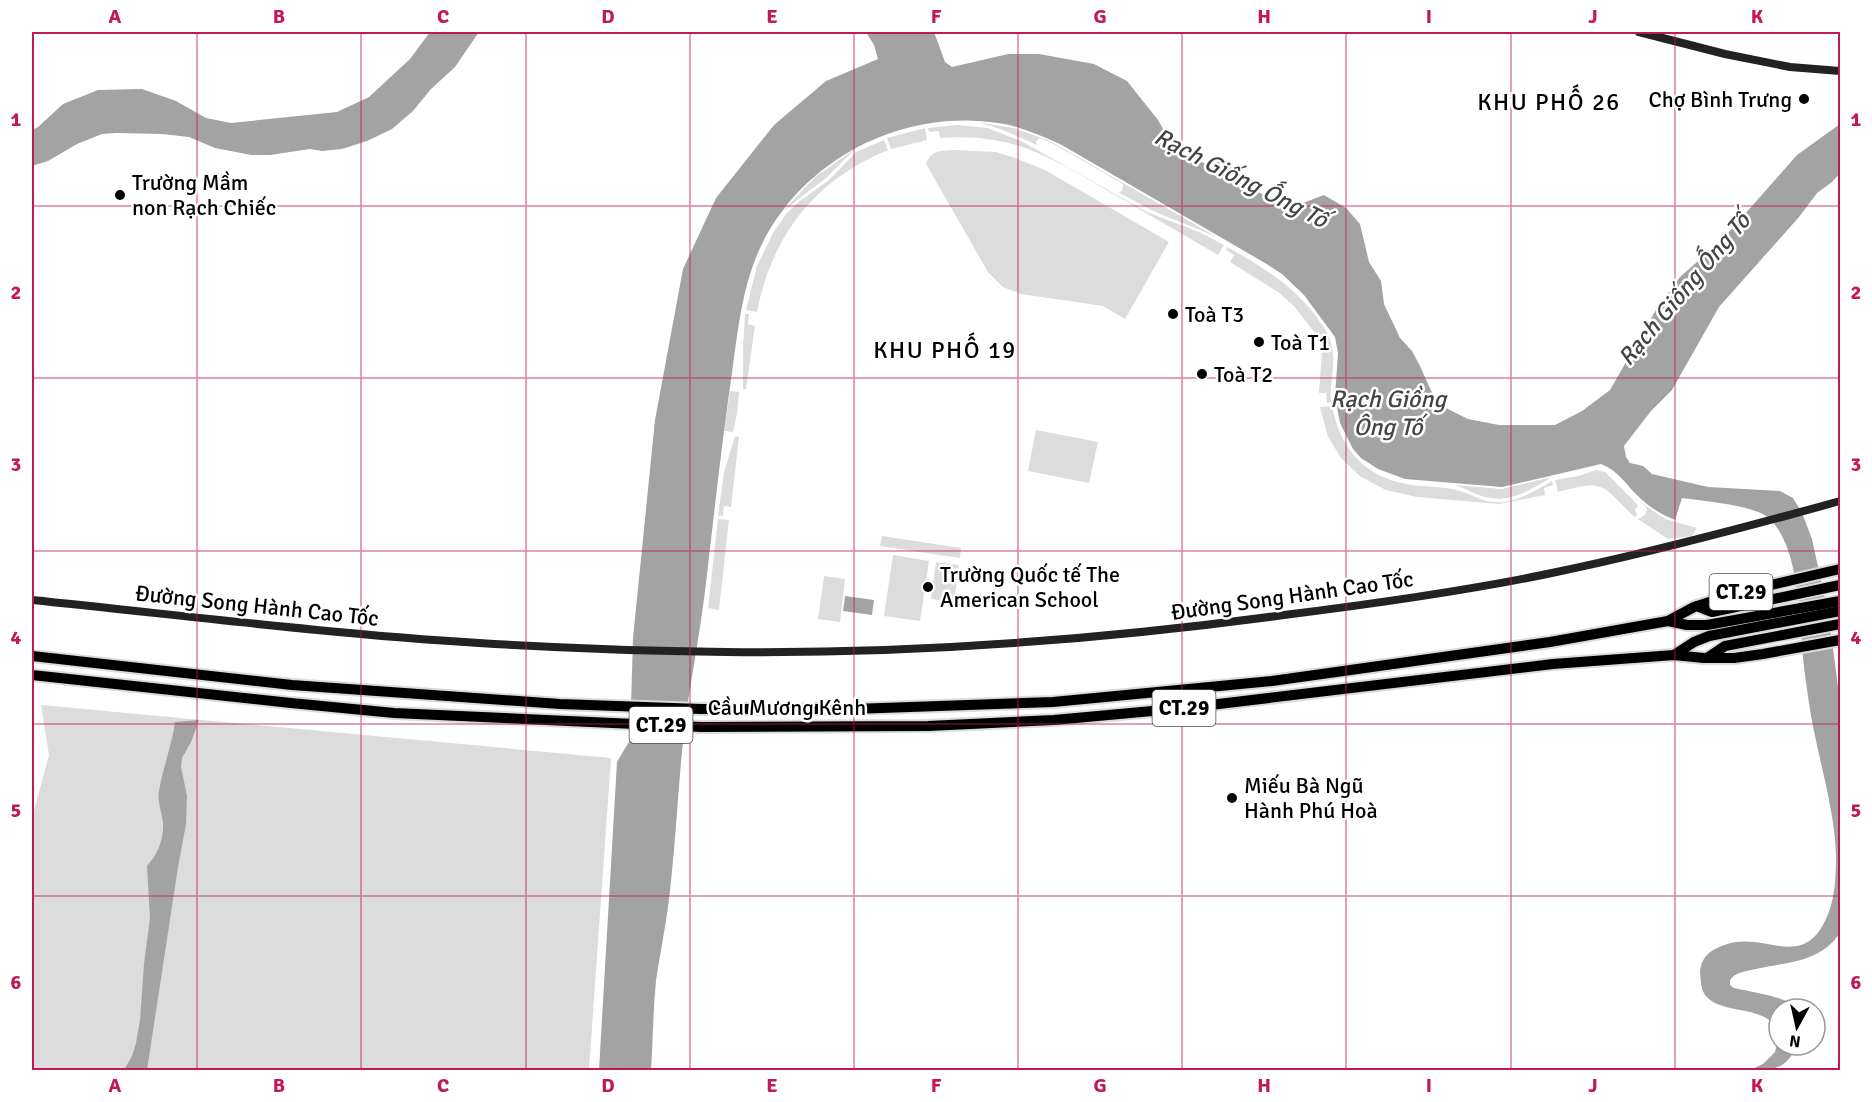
<svg xmlns="http://www.w3.org/2000/svg" width="1872" height="1102" font-family="Signika,sans-serif">
	<rect width="100%" height="100%" fill="#fff"/>
	<g fill="#dcdcdc">
		<polygon points="981,123 1014,128 1050,141 1217,237 1153,211 1118,192 1122,191 1123,184 1050,142 1039,138 1036,142 1037,145 1003,130"/>
		<path d="M957 125 988 128 1023 142 1147 212 1199 232 1224 245 1218 255C1184 235 1149 215 1115 195 1053 159 1016 132 940 138L939 131 929 132 928 128Z"/>
		<polygon points="925,128 927,140 891,149 887,138"/>
		<path d="M884 140 888 150C815 180 772 235 757 312L746 310 757 266 773 233 787 213 796 204 829 180 856 152Z"/>
		<polygon points="855,149 826,178 782,212 815,177"/>
		<path d="M953 150 996 152 1012 157 1045 170 1169 242 1125 319 1103 306 1021 294 1003 287 988 272 926 164C931 150 940 151 953 150Z"/>
		<path d="M1227 247C1261 266 1291 284 1315 315 1322 325 1330 334 1332 347 1336 365 1329 384 1331 402L1327 403 1326 393H1319L1322 352 1318 337 1294 306 1278 292 1230 262 1234 255 1226 250Z"/>
		<polygon points="745,314 749,314 748,324 755,326 746,389 743,389 743,348"/>
		<polygon points="730,391 739,392 737,414 733,432 724,431"/>
		<path d="M1332 406C1340 447 1363 476 1406 484 1422 487 1437 486 1452 489 1463 491 1473 496 1483 500 1509 508 1531 493 1552 481L1553 485 1544 488 1545 495 1499 504 1417 497 1386 490 1361 477 1341 458 1328 437 1320 407Z"/>
		<polygon points="1036,430 1098,442 1089,483 1028,471"/>
		<polygon points="735,436 739,437 731,507 724,506 723,516 718,516 724,472"/>
		<path d="M1596 470 1605 472 1636 503 1638 506 1635 509 1637 515 1635 517C1626 510 1619 501 1610 493 1596 479 1575 488 1558 492L1555 480 1579 476Z"/>
		<path d="M1552 477C1532 489 1510 504 1485 497 1474 494 1465 488 1454 485L1502 489Z"/>
		<polygon points="1639,501 1665,519 1697,528 1692,536 1668,539 1638,519 1645,515 1647,510 1646,507"/>
		<polygon points="718,519 729,520 719,610 708,608"/>
		<polygon points="882,536 961,548 960,558 880,546"/>
		<polygon points="893,555 929,561 920,621 884,616"/>
		<polygon points="936,562 959,565 954,602 931,599"/>
		<polygon points="824,576 845,579 840,622 818,619"/>
		<polygon points="41,705 611,758 589,1070 32,1070 32,818 49,755"/>
	</g>
	<g fill="#a3a3a3">
		<polygon points="430,32 479,32 455,67 431,89 413,111 392,129 367,141 342,149 322,151 310,149 270,155 251,155 215,148 189,137 162,134 116,133 102,134 77,144 48,161 32,166 32,130 38,127 63,104 98,90 142,89 176,101 206,118 231,123 337,112 369,97 410,59"/>
		<path d="M866 32H934L945 62 952 67 1008 54H1039L1094 64 1127 81 1158 120 1177 153 1204 163 1232 161 1231 173 1239 182 1262 194 1295 206 1324 195 1346 208 1360 224 1369 262 1381 281 1384 304 1400 338 1412 351 1420 366 1433 395 1444 407 1468 419 1499 425H1555L1582 411 1610 390 1657 308 1680 277 1721 241 1797 155 1840 124V173L1832 182 1817 193 1799 217 1719 307 1672 390 1651 411 1624 446 1626 457 1630 463 1643 466 1652 474 1708 487 1780 491 1793 498 1802 513 1812 539 1829 618 1840 702V933C1819 964 1784 962 1751 970 1742 972 1735 973 1730 980V985L1734 988C1756 993 1783 996 1802 1009H1779V1045H1797C1786 1070 1774 1070 1750 1070L1763 1064 1775 1052C1792 992 1706 1026 1701 984 1701 978 1699 972 1701 966 1703 958 1708 953 1715 949 1721 946 1729 943 1736 942 1771 937 1803 966 1825 921 1835 902 1836 877 1836 855 1835 812 1819 760 1811 716 1808 697 1805 677 1803 658 1800 618 1799 548 1770 519 1756 505 1702 501 1682 498L1675 520C1662 515 1649 507 1639 497 1626 485 1618 470 1601 464L1502 487 1405 479 1378 469 1361 458 1353 449 1340 423 1335 396 1338 353 1335 337 1304 295 1282 274 1265 263 1060 144C1040 135 1019 126 998 123 902 108 803 159 761 246 742 286 738 330 732 373 722 440 715 507 707 574 702 621 693 668 686 715 679 770 677 826 671 881 668 915 661 948 656 981 653 1011 653 1041 651 1070H599L617 762 630 740 633 638 655 420 683 269 716 198 774 125 826 81 878 59 874 45Z"/>
		<polygon points="845,596 874,600 872,615 843,611"/>
		<path d="M199 720 191 742 182 758 181 767 187 796 186 824 178 867 147 1070H124L132 1056 136 1043 140 1020 144 964 150 918 147 866C157 855 164 840 163 823 162 812 157 802 159 791 163 767 172 745 175 722Z"/>
	</g>
	<g fill="none" stroke-linecap="round" stroke-linejoin="round">
		<g stroke="#dbdbdb" stroke-width="14">
			<g id="motorway">
				<polyline points="1697,606 1712,612 1840,585"/>
				<polyline points="1668,621 1687,625 1707,625 1840,601"/>
				<polyline points="1674,655 1694,642 1709,636 1840,611"/>
				<polyline points="32,656 292,685 560,704 701,709 853,709 1053,702 1272,681 1550,642 1668,621 1694,607 1737,593 1840,569"/>
				<polyline points="1707,658 1725,646 1840,624"/>
				<polyline points="32,675 291,703 394,713 701,727 928,726 1054,720 1185,708 1553,664 1674,655 1704,658 1734,658 1763,654 1840,640"/>
			</g>
		</g>
		<g stroke="#222" stroke-width="8">
			<polyline points="1639,32 1725,54 1790,67 1840,71"/>
			<path d="M32 600C180 615 329 634 479 643 561 648 644 651 726 652 913 654 1099 640 1284 615 1372 604 1460 592 1547 574 1646 554 1743 528 1840 501"/>
		</g>
		<use href="#motorway" stroke="#000" stroke-width="10"/>
	</g>
	<path fill="none" stroke="#c2185b" stroke-width="1.5" stroke-opacity="0.55" d="M197 32V1070M361 32V1070M526 32V1070M690 32V1070M854 32V1070M1018 32V1070M1182 32V1070M1346 32V1070M1511 32V1070M1675 32V1070M32 206H1840M32 378H1840M32 551H1840M32 724H1840M32 896H1840"/>
	<g fill="#000" stroke="#fff" stroke-width="2">
		<circle cx="1804" cy="99" r="6"/>
		<circle cx="120" cy="195" r="6"/>
		<circle cx="1173" cy="314" r="6"/>
		<circle cx="1259" cy="342" r="6"/>
		<circle cx="1202" cy="374" r="6"/>
		<circle cx="928" cy="587" r="6"/>
		<circle cx="1232" cy="798" r="6"/>
	</g>
	<g text-anchor="middle" stroke-width="5" stroke-linejoin="round" paint-order="stroke">
		<g fill="#fff" stroke="#4c4c4c" stroke-width="1.5">
			<rect x="1709.5" y="574" width="63" height="36" rx="4.5"/>
			<rect x="1152.5" y="690" width="63" height="36" rx="4.5"/>
			<rect x="629.5" y="707" width="63" height="36" rx="4.5"/>
		</g>
		<g font-size="21" font-weight="bold" fill="#000">
			<text x="1741" y="599">CT.29</text>
			<text x="1184" y="715">CT.29</text>
			<text x="661" y="732">CT.29</text>
		</g>
		<g font-size="22" fill="#000" stroke="#fff" text-anchor="start">
			<text x="1792" y="107" text-anchor="end">Chợ Bình Trưng</text>
			<text x="132" y="190">Trường Mầm<tspan x="132" dy="25">non Rạch Chiếc</tspan></text>
			<text x="1185" y="322">Toà T3</text>
			<text x="1271" y="350">Toà T1</text>
			<text x="1214" y="382">Toà T2</text>
			<text x="940" y="582">Trường Quốc tế The<tspan x="940" dy="25">American School</tspan></text>
			<text x="1244" y="793">Miếu Bà Ngũ<tspan x="1244" dy="25">Hành Phú Hoà</tspan></text>
		</g>
		<g font-size="22" fill="#000" stroke="#fff">
			<text transform="translate(1292 595) rotate(-8)" y="8">Đường Song Hành Cao Tốc</text>
			<text transform="translate(257 605) rotate(6)" y="8">Đường Song Hành Cao Tốc</text>
			<text x="787" y="715">Cầu Mương Kênh</text>
		</g>
		<g font-size="24" letter-spacing="1.5" fill="#000" stroke="#fff">
			<text x="1549" y="110">KHU PHỐ 26</text>
			<text x="945" y="358">KHU PHỐ 19</text>
		</g>
		<g font-size="24" font-style="italic" fill="#444" stroke="#fff">
			<text transform="translate(1241 178) rotate(27)" y="8">Rạch Giống Ống Tố</text>
			<text transform="translate(1684 289) rotate(-50)" y="8">Rạch Giống Ống Tố</text>
			<text x="1388" y="407">Rạch Giồng<tspan x="1388" dy="28">Ông Tố</tspan></text>
		</g>
	</g>
	<rect width="1872" height="1102" fill="none" stroke="#ffffff" stroke-width="66"/>
	<g transform="translate(1797 1027) rotate(188)"><circle r="28" fill="#ffffff" stroke="#999999" stroke-width="1.5"/>
	<path d="M0-4.5L10 22L0 15L-10 22Z" fill="#000000"/>
	<text y="-9" font-size="16" font-weight="bold" text-anchor="middle" fill="#000000">N</text>
	</g>
	<rect x="33" y="33" width="1806" height="1036" fill="none" stroke="#c2185b" stroke-width="2"/>
	<g font-size="20" text-anchor="middle" font-weight="bold" fill="#c2185b">
		<text x="115" y="23">A</text>
		<text x="279" y="23">B</text>
		<text x="443" y="23">C</text>
		<text x="608" y="23">D</text>
		<text x="772" y="23">E</text>
		<text x="936" y="23">F</text>
		<text x="1100" y="23">G</text>
		<text x="1264" y="23">H</text>
		<text x="1429" y="23">I</text>
		<text x="1593" y="23">J</text>
		<text x="1757" y="23">K</text>
		<text x="16" y="126">1</text>
		<text x="1856" y="126">1</text>
		<text x="16" y="299">2</text>
		<text x="1856" y="299">2</text>
		<text x="16" y="471">3</text>
		<text x="1856" y="471">3</text>
		<text x="16" y="644">4</text>
		<text x="1856" y="644">4</text>
		<text x="16" y="817">5</text>
		<text x="1856" y="817">5</text>
		<text x="16" y="989">6</text>
		<text x="1856" y="989">6</text>
		<text x="115" y="1092">A</text>
		<text x="279" y="1092">B</text>
		<text x="443" y="1092">C</text>
		<text x="608" y="1092">D</text>
		<text x="772" y="1092">E</text>
		<text x="936" y="1092">F</text>
		<text x="1100" y="1092">G</text>
		<text x="1264" y="1092">H</text>
		<text x="1429" y="1092">I</text>
		<text x="1593" y="1092">J</text>
		<text x="1757" y="1092">K</text>
	</g>
</svg>
